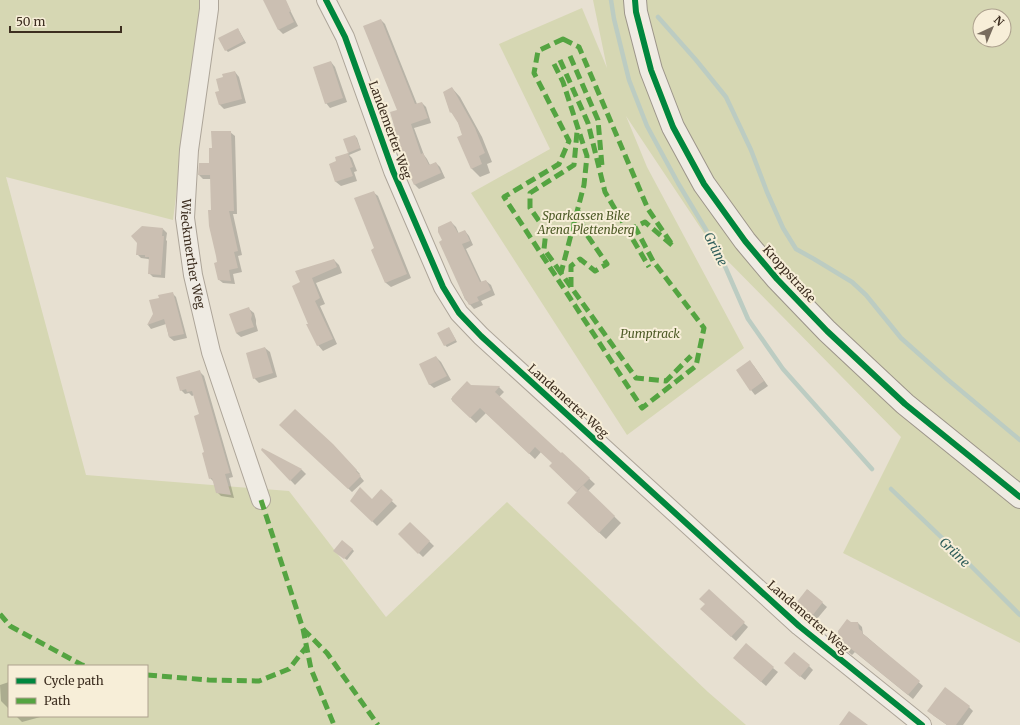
<svg xmlns="http://www.w3.org/2000/svg" width="1020" height="725" font-family="Merriweather,serif">
	<rect width="100%" height="100%" fill="#e7e0d1"/>
	<g fill="#d6d7b3" fill-rule="evenodd">
		<path d="M0 0H201L173 220 6 177 86 475 289 491 386 617 507 502 708 692 746 725H0ZM9 666H147V716H9Z"/>
		<path d="M593 0H1020V643L843 553 901 437 712 245 626 116 647 167 744 348 627 435 471 193 550 149 499 44 582 8 607 68ZM980 16H1004V40H980Z"/>
	</g>
	<g fill="#0003">
		<polygon points="267,0 285,0 298,26 283,34 278,29"/>
		<polygon points="381,20 385,24 417,104 422,103 426,107 431,123 414,128 424,155 427,159 430,165 436,163 440,167 445,178 419,189 415,185 402,156 397,130 398,111"/>
		<polygon points="238,29 246,43 228,52 226,50"/>
		<polygon points="331,62 335,67 347,102 330,108 326,103"/>
		<polygon points="235,72 239,77 246,103 224,109 220,105 220,92"/>
		<polygon points="452,88 460,97 482,137 492,162 487,164 490,173 480,177 472,169 459,137 463,135 458,122 455,116 451,112 444,93"/>
		<polygon points="230,132 235,136 237,214 233,214 242,255 238,256 242,272 233,274 235,284 223,283 218,279 218,263 212,211 211,179 203,179 199,175 210,164 213,149"/>
		<polygon points="355,136 357,138 361,150 349,155 352,158 357,171 354,172 357,181 341,186 336,182 330,165 338,162 336,158 349,153 344,140"/>
		<polygon points="373,192 378,196 411,278 391,287 386,283 372,250 375,249"/>
		<polygon points="451,222 456,227 459,234 465,231 469,236 473,245 466,249 482,283 486,281 491,285 495,295 481,301 483,305 474,309 465,299 438,228"/>
		<polygon points="163,229 167,233 166,240 167,241 165,278 153,277 149,273 150,260 148,259 141,258 137,254 138,243"/>
		<polygon points="334,260 339,265 342,273 316,283 325,304 320,306 337,344 323,351 318,345 309,324 301,283"/>
		<polygon points="172,293 176,297 187,338 174,341 169,337 166,324 151,329 148,325 154,315 160,298"/>
		<polygon points="249,309 254,313 256,320 256,324 258,331 241,337 236,333"/>
		<polygon points="449,328 457,342 447,347 445,345"/>
		<polygon points="265,348 270,352 277,377 259,383 254,378"/>
		<polygon points="436,357 441,362 451,380 434,388 429,384"/>
		<polygon points="750,362 754,366 768,386 755,395 751,390"/>
		<polygon points="200,372 204,376 233,477 229,478 234,498 221,496 217,492 214,482 210,478 205,453 200,415 194,395 192,396 189,393 185,394 181,390"/>
		<polygon points="467,382 470,386 499,387 504,392 499,397 561,454 562,453 595,484 588,491 621,523 606,539 575,510 578,493 550,466 553,463 541,452 535,459 486,413 476,423 451,399"/>
		<polygon points="281,425 337,450 360,474 359,475 364,481 352,492"/>
		<polygon points="262,450 302,470 306,474 295,485"/>
		<polygon points="381,491 397,506 377,526 352,501 372,501"/>
		<polygon points="410,523 434,546 423,557 399,534"/>
		<polygon points="352,549 354,551 347,560 337,553"/>
		<polygon points="709,590 748,627 736,641 706,613 706,604"/>
		<polygon points="808,590 827,607 816,620 797,603"/>
		<polygon points="858,623 862,627 863,634 867,637 923,686 913,699 855,652 852,655 842,647 851,624"/>
		<polygon points="734,658 773,668 778,672 766,686"/>
		<polygon points="809,666 813,670 805,680 790,668"/>
		<polygon points="9,682 9,708 8,708 1,701 0,685"/>
		<polygon points="969,707 973,711 963,725 947,725 933,715"/>
		<polygon points="16,716 44,716 22,722"/>
	</g>
	<g fill="none" stroke-linecap="round" stroke-linejoin="round">
		<g stroke="#bcccc2" stroke-width="4.5">
			<polyline points="611,0 614,19 629,80 647,126 678,183 717,248 748,319 783,369 872,469"/>
			<polyline points="658,17 696,60 726,97 751,150 767,192 783,228 796,249 814,259 852,282 866,295 901,338 947,379 1020,440"/>
			<polyline points="891,489 963,558 1020,615"/>
		</g>
	</g>
	<g fill="#cbbfb2">
		<polygon points="263,0 286,0 291,11 289,12 294,22 278,30"/>
		<polygon points="381,19 415,104 422,102 428,118 411,124 421,154 423,153 429,165 436,162 441,173 414,185 401,156 392,130 395,129 390,112 397,110 363,26"/>
		<polygon points="238,28 244,41 225,51 218,38"/>
		<polygon points="331,61 343,98 325,104 313,67"/>
		<polygon points="235,71 242,99 219,105 215,92 219,91 216,79 223,77 222,74"/>
		<polygon points="452,87 475,128 485,153 479,156 482,164 471,169 457,137 462,135 458,123 451,112 450,113 443,92"/>
		<polygon points="211,131 231,131 234,211 229,211 238,251 234,252 238,268 229,270 231,281 218,280 214,263 217,262 216,256 209,226 208,210 211,210 210,175 198,175 199,163 209,163 209,148 212,148"/>
		<polygon points="355,135 360,148 348,153 343,139"/>
		<polygon points="348,153 353,167 350,168 353,176 335,182 329,164 336,161 335,157"/>
		<polygon points="374,191 389,230 407,274 385,283 371,250 374,248 354,198"/>
		<polygon points="451,221 458,233 465,230 470,241 462,244 480,282 486,280 491,290 477,297 479,301 469,305 466,299 465,299 439,242 442,240 438,232 438,227"/>
		<polygon points="142,226 163,228 162,236 164,236 161,275 148,274 149,257 145,257 145,255 136,255 137,243 131,236"/>
		<polygon points="334,259 337,267 312,278 320,298 315,301 333,339 317,346 306,324 308,324 292,286 300,282 295,271"/>
		<polygon points="173,292 184,334 169,337 164,319 147,325 153,314 149,300 159,298 158,295"/>
		<polygon points="249,307 252,315 251,319 254,327 236,333 229,314"/>
		<polygon points="449,327 456,340 444,346 437,333"/>
		<polygon points="265,347 273,373 253,379 246,353"/>
		<polygon points="436,356 447,376 429,385 419,364"/>
		<polygon points="750,360 764,381 750,391 736,370"/>
		<polygon points="200,370 230,473 225,474 231,495 216,493 212,478 209,479 202,453 204,452 194,416 199,414 192,391 187,392 186,389 180,391 176,377"/>
		<polygon points="467,381 471,385 500,386 495,392 561,453 562,452 590,478 576,492 549,466 552,463 535,447 529,454 480,408 470,418 452,401 452,397"/>
		<polygon points="295,409 333,444 357,470 356,471 361,476 348,489 279,425"/>
		<polygon points="262,448 302,469 290,481 261,450"/>
		<polygon points="583,485 615,516 599,533 567,503"/>
		<polygon points="360,487 372,499 381,489 393,500 372,522 350,501"/>
		<polygon points="410,522 430,541 418,554 398,534"/>
		<polygon points="342,540 353,549 344,559 333,551"/>
		<polygon points="709,589 745,622 731,637 700,609 705,604 699,599"/>
		<polygon points="807,589 823,602 812,616 796,603"/>
		<polygon points="847,619 851,622 858,622 859,629 863,632 862,633 920,681 908,695 850,648 848,652 836,643 839,640 838,631"/>
		<polygon points="746,643 774,667 761,682 733,658"/>
		<polygon points="794,652 810,665 800,677 784,663"/>
		<polygon points="945,687 970,706 956,725 947,725 927,711"/>
		<polygon points="849,711 868,725 839,725"/>
	</g>
	<g fill="none" stroke-linecap="round" stroke-linejoin="round">
		<g stroke="#ada599" stroke-width="20">
			<g id="street">
				<path id="s1" d="M209 0V9L189 150 185 218 193 275 211 352 261 500"/>
				<polyline points="326,0 345,37 393,171 443,287 459,313 481,336 799,626 922,725"/>
			</g>
		</g>
		<g stroke="#9c958a" stroke-width="24">
			<polyline id="secondary" points="635,0 636,12 651,70 673,127 704,184 745,241 777,279 827,331 905,404 1020,497"/>
		</g>
		<use href="#street" stroke="#efebe3" stroke-width="18"/>
		<use href="#secondary" stroke="#efebe3" stroke-width="22"/>
		<g stroke="#54a441" stroke-width="5" stroke-dasharray="10 5" stroke-linecap="butt">
			<polygon points="563,39 579,47 648,209 673,246 645,222 635,227 653,261 704,328 696,366 642,408 504,197 559,164 569,141 534,73 538,51"/>
			<polyline points="570,56 598,120 602,166"/>
			<polyline points="560,60 588,123 605,192 649,267"/>
			<polyline points="554,64 563,82 587,156 584,185 561,273 636,378 666,381 691,356"/>
			<polyline points="561,273 544,249 546,231 530,208 530,193 574,165 577,132"/>
			<polyline points="571,287 571,266 580,259 595,271 607,264 585,232 578,211"/>
			<polyline points="261,500 303,629 311,669 334,725"/>
			<polyline points="0,614 10,626 82,665 89,666"/>
			<polyline points="303,629 327,653 378,725"/>
			<polyline points="147,675 209,680 259,681 289,669 307,646"/>
		</g>
		<g stroke="#f7eed8" stroke-width="8">
			<g id="cycleway">
				<polyline points="326,0 345,37 393,171 443,287 459,313 481,336 799,626 922,725"/>
				<polyline points="635,0 636,12 651,70 673,127 704,184 745,241 777,279 827,331 905,404 1020,497"/>
			</g>
		</g>
		<use href="#cycleway" stroke="#00873e" stroke-width="6"/>
	</g>
	<g text-anchor="middle" stroke-width="4" stroke-linejoin="round" paint-order="stroke">
		<g font-size="12" fill="#3d2e20" stroke="#f7eed8">
			<text transform="translate(390 130) rotate(70)" y="4">Landemerter Weg</text>
			<text dy="4" stroke="none"><textPath href="#s1" startOffset="256">Wieckmerther Weg</textPath></text>
			<text transform="translate(789 274) rotate(48)" y="4">Kroppstraße</text>
			<text transform="translate(568 401) rotate(42)" y="4">Landemerter Weg</text>
			<text transform="translate(808 617) rotate(41)" y="4">Landemerter Weg</text>
		</g>
		<g font-size="12" font-style="italic" fill="#4d5a26" stroke="#f7eed8">
			<text x="586" y="220">Sparkassen Bike<tspan x="586" dy="14">Arena Plettenberg</tspan></text>
			<text x="650" y="338">Pumptrack</text>
		</g>
		<g font-size="13" font-style="italic" fill="#2f5d5a" stroke="#f7eed8">
			<text transform="translate(716 249) rotate(63)" y="5">Grüne</text>
			<text transform="translate(955 552) rotate(44)" y="5">Grüne</text>
		</g>
	</g>
	<rect x="8" y="665" width="140" height="52" fill="#f7eed8" stroke="#ada18e"/>
	<rect x="16" y="678" width="20" height="6" fill="#00873e" stroke="#ada18e"/>
	<text x="44" y="685" font-size="12" fill="#3d2e20">Cycle path</text>
	<rect x="16" y="698" width="20" height="6" fill="#54a441" stroke="#ada18e"/>
	<text x="44" y="705" font-size="12" fill="#3d2e20">Path</text>
	<g transform="translate(992 28) rotate(44)"><circle r="19" fill="#f7eed8" stroke="#ada18e"/>
	<path d="M0-3L7 15L0 10L-7 15Z" fill="#786c5e"/>
	<text y="-6" font-size="11" font-weight="bold" text-anchor="middle" fill="#3d2e20">N</text>
	</g>
	<path d="M10 26v6h111v-6" fill="none" stroke="#3d2e20" stroke-width="2"/>
	<text x="16" y="26" font-size="12" fill="#3d2e20" stroke="#f7eed8" stroke-width="3" paint-order="stroke">50 m</text>
</svg>
